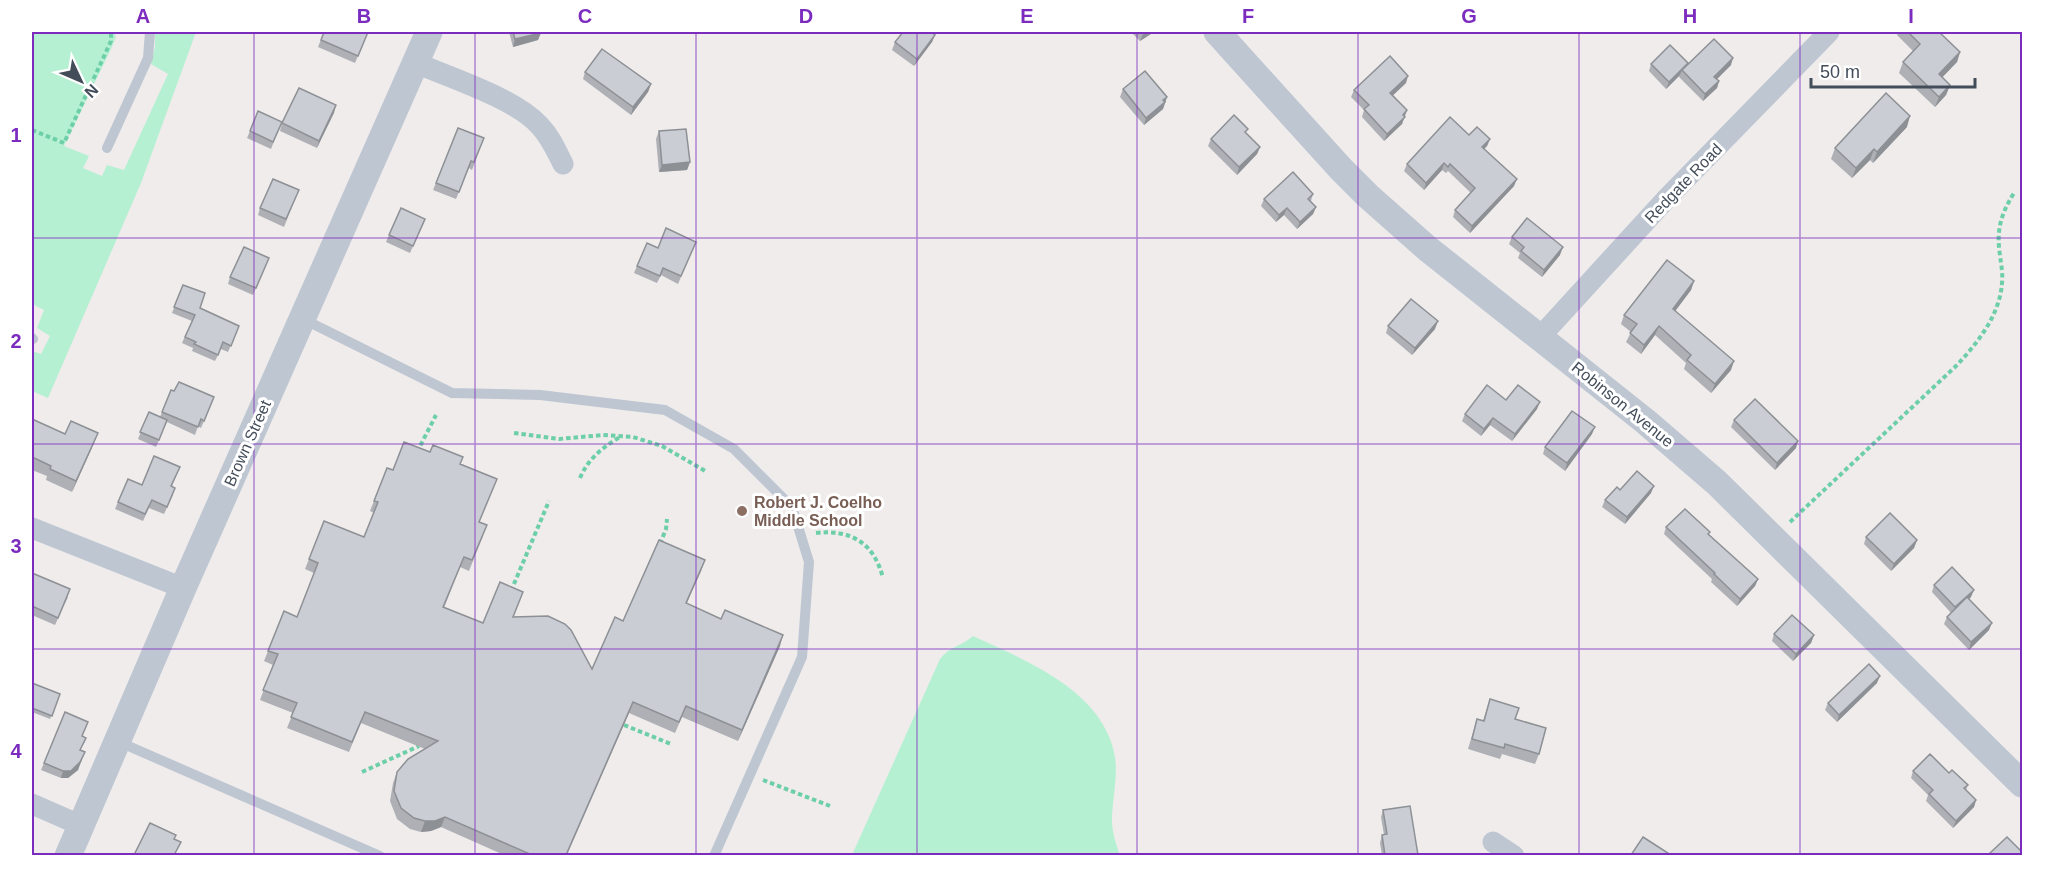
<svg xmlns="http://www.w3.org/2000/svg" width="2054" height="887" font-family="Helvetica,sans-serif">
	<rect width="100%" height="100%" fill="#efeceb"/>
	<g fill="#b6f0d2">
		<polygon points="32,32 114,32 116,37 112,47 64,146 89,156 83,168 102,176 107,165 124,170 168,74 151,64 155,47 155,32 196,32 141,183 48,398 32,391 32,351 41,354 50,336 37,328 44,310 32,304"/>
		<path d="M973 636C1027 661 1104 691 1115 757 1118 778 1112 800 1112 821 1112 832 1116 843 1119 853L1123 855H852L940 659C950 646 962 646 973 636Z"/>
	</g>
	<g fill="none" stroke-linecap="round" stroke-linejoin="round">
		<g stroke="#6dcfa8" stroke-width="4" stroke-dasharray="4.5 3" stroke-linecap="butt">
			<polyline points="32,130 64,143 111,41 111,32"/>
			<polyline points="514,433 559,439 603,435 633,437 662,446 707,472"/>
			<polyline points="417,452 436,415"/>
			<path d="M580 478C588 459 603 447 620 437"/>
			<path d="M1790 522 1955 367C1977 344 2000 315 2002 283 2003 273 2001 264 2000 255 1996 230 2001 214 2014 193"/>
			<path d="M816 533C851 529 874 543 883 578"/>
			<polyline points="660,544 666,529 667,519"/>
			<polyline points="511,591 549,501"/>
			<polyline points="624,725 671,744"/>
			<polyline points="362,772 419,746"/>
			<polyline points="763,780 830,806"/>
		</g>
		<g stroke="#bec6d2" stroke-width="10">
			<polyline points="107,148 148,58 150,32"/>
			<polyline points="303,319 452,393 540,395 665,410 734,449 792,507 809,562 802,657 714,856"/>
			<polyline points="32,338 33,339"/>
			<polyline points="117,741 380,856"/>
		</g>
		<g stroke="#bec6d2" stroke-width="21">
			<path d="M416 63C451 78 514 98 539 125 550 136 556 150 563 164"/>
			<polyline points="1540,337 1667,198 1829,32"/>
			<polyline points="32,528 183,588"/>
			<polyline points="32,804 80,825"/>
			<polyline points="1493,842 1514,856"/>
		</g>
		<g stroke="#bec6d2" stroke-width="27">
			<polyline points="1217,32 1341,169 1368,196 1428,249 1645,421 1717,483 2022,784"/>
			<polyline points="68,856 183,588 429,32"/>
		</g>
	</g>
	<g fill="#aeb0b6">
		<polygon points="324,32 368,32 355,63 318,47"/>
		<polygon points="509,32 540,32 538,40 513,47"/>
		<polygon points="1131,32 1154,32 1140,41"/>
		<polygon points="1898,32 1939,32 1960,52 1957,62 1942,77 1950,85 1946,95 1935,107 1899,73 1903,62 1913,51 1897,35"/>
		<polygon points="935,35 932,42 914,66 892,50 895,42"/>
		<polygon points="1688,63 1687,65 1731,65 1717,79 1719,81 1717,88 1703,101 1679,77 1680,75 1666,89 1649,71 1651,64"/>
		<polygon points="585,72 651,84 648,92 631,115 583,79"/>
		<polygon points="1406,83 1393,95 1407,110 1402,124 1384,141 1362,117 1364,110 1351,97 1354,90"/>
		<polygon points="1123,89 1167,97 1163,109 1144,125 1120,97"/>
		<polygon points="336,105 317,148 280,131 282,123"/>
		<polygon points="1907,127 1873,163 1870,160 1852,178 1831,159 1835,148"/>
		<polygon points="458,128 484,138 472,170 469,168 456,199 433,190"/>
		<polygon points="279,129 271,149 247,138 250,131"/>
		<polygon points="659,131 690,162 687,170 659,172 656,139"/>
		<polygon points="1246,134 1260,147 1257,154 1237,175 1208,146 1211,139"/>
		<polygon points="1469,135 1490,139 1487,146 1484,149 1514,186 1470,233 1453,217 1455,210 1471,193 1448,171 1446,173 1442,170 1424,190 1404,171 1407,164"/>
		<polygon points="1313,194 1311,201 1316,207 1313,214 1297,229 1284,215 1276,222 1261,206 1264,199"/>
		<polygon points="296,197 284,227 258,215 260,208"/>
		<polygon points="425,219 410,253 386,242 389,235"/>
		<polygon points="1512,237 1560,255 1542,277 1518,258 1520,253 1509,244"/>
		<polygon points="696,242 678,284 661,275 657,283 634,273 637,266 658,248"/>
		<polygon points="269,258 253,295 228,284 230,277"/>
		<polygon points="1694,281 1691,290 1675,311 1731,370 1711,393 1684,369 1686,363 1655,335 1641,354 1626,342 1631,332 1621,324 1624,315"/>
		<polygon points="183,285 200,308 239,326 228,352 221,349 215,361 192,351 193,348 182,343 192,321 172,313"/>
		<polygon points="1388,326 1435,329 1412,355 1386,333"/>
		<polygon points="171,390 174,391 214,397 201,428 198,426 195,435 167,422 156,447 138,439 149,412 160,417"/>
		<polygon points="1506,400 1537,409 1512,441 1490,425 1481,436 1462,421 1465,414"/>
		<polygon points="32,419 65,434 94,443 72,492 46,480 47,476 32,470"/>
		<polygon points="1734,420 1796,448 1775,470 1731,427"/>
		<polygon points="1592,434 1565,471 1543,454 1545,447"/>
		<polygon points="461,464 480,522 483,536 469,571 460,567 444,608 483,623 513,617 592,669 623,621 705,560 686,604 780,646 738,741 682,717 675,733 629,713 567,855 504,855 441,827 431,831 421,832 410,829 397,819 390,801 393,783 397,772 425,749 361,723 349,752 287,728 293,713 260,700 273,665 264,661 284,611 297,617 314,573 305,569 324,521 364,537 374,513 370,511 387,468 393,470"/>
		<polygon points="177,474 172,486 173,495 164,514 149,508 143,521 115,509 118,502 142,485"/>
		<polygon points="1620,490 1651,493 1625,524 1602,507 1605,500"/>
		<polygon points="1666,527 1709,535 1758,579 1755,586 1737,606 1711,582 1712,579 1664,534"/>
		<polygon points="1866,537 1917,540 1914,548 1891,571 1864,544"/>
		<polygon points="32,573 68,597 55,625 32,615"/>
		<polygon points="1934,585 1971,597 1969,599 1989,630 1969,650 1944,624 1947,617 1951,613 1932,592"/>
		<polygon points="1774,634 1814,635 1811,643 1793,661 1772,641"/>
		<polygon points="32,683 60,694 50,719 32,712"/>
		<polygon points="1877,683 1837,722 1825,710 1828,703"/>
		<polygon points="1490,699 1515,719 1539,754 1535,764 1502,754 1500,759 1468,749 1477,719 1483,721"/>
		<polygon points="82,736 78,770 68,778 61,778 41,770 44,763"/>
		<polygon points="1913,771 1949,773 1968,785 1966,790 1976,800 1974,807 1953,828 1926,801 1928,795 1911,778"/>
		<polygon points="1383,810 1418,855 1382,855 1380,843 1382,835 1384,835 1381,817"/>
	</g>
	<g fill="#8d9094">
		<polygon points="1146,32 1154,32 1140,41 1143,34"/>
		<polygon points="541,33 538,40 513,47 515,39"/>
		<polygon points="935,35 932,42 914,66 917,59"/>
		<polygon points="1960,52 1957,62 1935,85 1939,74"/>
		<polygon points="1733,58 1731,65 1712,84 1714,77"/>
		<polygon points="1688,63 1685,70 1682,70 1680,75 1666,89 1669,82"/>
		<polygon points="1408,76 1406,83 1388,100 1390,93"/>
		<polygon points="1719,81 1717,88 1703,101 1705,94"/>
		<polygon points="651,84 648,92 631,115 633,107"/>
		<polygon points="1950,85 1946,95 1935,107 1939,97"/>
		<polygon points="1167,97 1163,109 1144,125 1146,118"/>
		<polygon points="336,105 334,113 317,148 319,141"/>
		<polygon points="1407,110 1402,124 1384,141 1387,134"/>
		<polygon points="1910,116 1907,127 1873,163 1877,152"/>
		<polygon points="1490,139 1487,146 1480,153 1482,147"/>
		<polygon points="1260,147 1257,154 1237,175 1239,167"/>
		<polygon points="1874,149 1870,160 1852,178 1856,168"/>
		<polygon points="690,162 687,170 659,172 662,165"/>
		<polygon points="1444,163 1442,170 1424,190 1426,183"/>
		<polygon points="1517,179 1514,186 1470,233 1472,226"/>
		<polygon points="1316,207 1313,214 1297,229 1300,222"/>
		<polygon points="1287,208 1284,215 1276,222 1279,215"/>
		<polygon points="1563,247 1560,255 1542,277 1544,270"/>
		<polygon points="1694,281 1691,290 1670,318 1673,309"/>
		<polygon points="1438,321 1435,329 1412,355 1415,348"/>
		<polygon points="1659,326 1655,335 1641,354 1644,345"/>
		<polygon points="1734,361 1731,370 1711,393 1715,384"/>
		<polygon points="1540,402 1537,409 1512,441 1515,434"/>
		<polygon points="1493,418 1490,425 1481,436 1484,429"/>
		<polygon points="1595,427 1592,434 1565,471 1567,463"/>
		<polygon points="98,433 94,443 72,492 76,481"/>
		<polygon points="1798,441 1796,448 1775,470 1777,463"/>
		<polygon points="1654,486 1651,493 1625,524 1627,517"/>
		<polygon points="1917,540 1914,548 1891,571 1894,564"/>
		<polygon points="705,560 701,571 682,614 686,603"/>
		<polygon points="1758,579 1755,586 1737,606 1740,599"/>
		<polygon points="1974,590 1971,597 1953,615 1955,607"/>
		<polygon points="1992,623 1989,630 1969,650 1971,642"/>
		<polygon points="783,635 780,646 738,741 742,730"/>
		<polygon points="1814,635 1811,643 1793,661 1796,654"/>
		<polygon points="1880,676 1877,683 1837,722 1839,715"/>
		<polygon points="633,702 629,713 566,855"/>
		<polygon points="85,752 78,770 68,778 61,778 63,771"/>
		<polygon points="1976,800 1974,807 1953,828 1956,821"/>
		<polygon points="445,817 441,827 431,831 421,832 425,821"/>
	</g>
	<g fill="#cacdd4" stroke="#8d9094" stroke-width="1.5">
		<polygon points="324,32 368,32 358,56 321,40"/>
		<polygon points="513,32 540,32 541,33 515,39"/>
		<polygon points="903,32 931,32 935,35 917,59 895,42"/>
		<polygon points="1908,32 1939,32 1960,52 1939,74 1950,85 1939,97 1903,62 1920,44"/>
		<polygon points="1714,39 1733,58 1714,77 1719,81 1705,94 1682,70"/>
		<polygon points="1670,45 1688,63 1669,82 1651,64"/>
		<polygon points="602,49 651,84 633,107 585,72"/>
		<polygon points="1390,56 1408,76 1390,93 1407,110 1403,115 1405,117 1387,134 1364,109 1369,105 1354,90"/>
		<polygon points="1145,71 1167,97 1163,100 1165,102 1146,118 1123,89"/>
		<polygon points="299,88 336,105 319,141 282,123"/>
		<polygon points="1886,93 1910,116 1877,152 1874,149 1856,168 1835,148"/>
		<polygon points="258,111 282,122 273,142 250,131"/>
		<polygon points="1234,115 1248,129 1245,132 1260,147 1239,167 1211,139"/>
		<polygon points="1450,117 1469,135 1477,127 1490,139 1482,147 1517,179 1472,226 1455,210 1475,188 1450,164 1448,167 1444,163 1426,183 1407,164"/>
		<polygon points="458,128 484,138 474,162 471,161 459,192 436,183"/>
		<polygon points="686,129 690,162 662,165 659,131"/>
		<polygon points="1293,172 1313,194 1308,199 1316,207 1300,222 1287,208 1279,215 1264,199"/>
		<polygon points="273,179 299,190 286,219 260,208"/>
		<polygon points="401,208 425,219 413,246 389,235"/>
		<polygon points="1527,218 1563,247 1544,270 1521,251 1524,247 1512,237"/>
		<polygon points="666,228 696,242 681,276 663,268 660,276 637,266 647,243 658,248"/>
		<polygon points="244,247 269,258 256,288 230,277"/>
		<polygon points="1667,260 1694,281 1673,309 1734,361 1715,384 1687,360 1691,355 1659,326 1644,345 1630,333 1637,324 1624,315"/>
		<polygon points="183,285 205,293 200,308 239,326 231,346 223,342 218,355 194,344 196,342 185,337 195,315 174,307"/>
		<polygon points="1411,299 1438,321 1415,348 1388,326"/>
		<polygon points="179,382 214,397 204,421 201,419 198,427 162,412 171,390 174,391"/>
		<polygon points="1487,385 1506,400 1518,385 1540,402 1515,434 1493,418 1484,429 1465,414"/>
		<polygon points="1755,399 1798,441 1777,463 1734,420"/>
		<polygon points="1572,411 1595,427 1567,463 1545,447"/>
		<polygon points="149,412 167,420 159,440 140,432"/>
		<polygon points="32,419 65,434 71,421 98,433 76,481 50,469 51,466 32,457"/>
		<polygon points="404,442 430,452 433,445 463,457 460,464 497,479 479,522 487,525 472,560 464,557 443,607 483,623 500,582 523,592 513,617 548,616 565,624 571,630 592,669 615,617 623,621 659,540 705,560 686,603 721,619 725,610 783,635 742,730 686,706 679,722 633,702 566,855 532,855 445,817 435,821 425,821 414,818 401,808 394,791 397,772 408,759 438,741 365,712 352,742 291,717 297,703 263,690 278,654 268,651 284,611 297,617 318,563 309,559 324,521 364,537 378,502 374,501 387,468 393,470"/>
		<polygon points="154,456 180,467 171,486 175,488 167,507 152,500 145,514 118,502 128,479 142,485"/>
		<polygon points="1637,471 1654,486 1627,517 1605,500 1617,487 1620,490"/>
		<polygon points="1685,509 1710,532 1708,534 1758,579 1740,599 1714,574 1715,573 1666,527"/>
		<polygon points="1890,513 1917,540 1894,564 1866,537"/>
		<polygon points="1952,567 1974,590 1955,607 1934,585"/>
		<polygon points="32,573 70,589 58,618 32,606"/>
		<polygon points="1967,597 1992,623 1971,642 1947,617"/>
		<polygon points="1792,615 1814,635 1796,654 1774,634"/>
		<polygon points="1869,664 1880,676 1839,715 1828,703"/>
		<polygon points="32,683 60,694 52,716 32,708"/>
		<polygon points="1490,699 1519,708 1515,719 1546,728 1539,754 1505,744 1504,748 1472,739 1477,719 1484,721"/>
		<polygon points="65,712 88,722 82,736 86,738 80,750 85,752 80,762 71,771 63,771 44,763"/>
		<polygon points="1930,754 1949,773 1952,770 1968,785 1964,788 1976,800 1956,821 1929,794 1933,790 1913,771"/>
		<polygon points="1410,806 1418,855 1385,855 1382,835 1387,834 1383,810"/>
		<polygon points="150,823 176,835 174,839 181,842 174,855 134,855"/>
		<polygon points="1643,837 1671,855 1631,855"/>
		<polygon points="2007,837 2022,852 2022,851 2022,855 1992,855 1990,853"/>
	</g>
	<path fill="none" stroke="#7b2cbf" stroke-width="1.5" stroke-opacity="0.55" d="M254 32V856M475 32V856M696 32V856M917 32V856M1137 32V856M1358 32V856M1579 32V856M1800 32V856M32 238H2022M32 444H2022M32 649H2022"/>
	<circle fill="#8d6e63" stroke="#fff" stroke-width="2" cx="742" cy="511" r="6"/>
	<g text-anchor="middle" stroke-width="6" stroke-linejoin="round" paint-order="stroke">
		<g font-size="16" fill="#434d5a" stroke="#fff">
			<text transform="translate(1683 183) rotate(-46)" y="6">Redgate Road</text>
			<text transform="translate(1623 404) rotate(39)" y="6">Robinson Avenue</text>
			<text transform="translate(247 443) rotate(-66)" y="6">Brown Street</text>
		</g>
		<g font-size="16" font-weight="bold" fill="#785e54" stroke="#fff" text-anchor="start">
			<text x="754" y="508">Robert J. Coelho<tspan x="754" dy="18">Middle School</tspan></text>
		</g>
	</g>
	<rect width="2054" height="887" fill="none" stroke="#ffffff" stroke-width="66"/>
	<g transform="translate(81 81) rotate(134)" stroke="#ffffff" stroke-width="4.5" paint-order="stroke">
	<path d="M0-4.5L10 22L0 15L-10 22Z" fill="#434d5a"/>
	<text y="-9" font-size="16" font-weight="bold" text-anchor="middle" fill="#434d5a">N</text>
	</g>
	<path d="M1811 78v9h164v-9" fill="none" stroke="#434d5a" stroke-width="3"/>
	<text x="1820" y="78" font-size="18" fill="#434d5a" stroke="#ffffff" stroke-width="4.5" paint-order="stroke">50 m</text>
	<rect x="33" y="33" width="1988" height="821" fill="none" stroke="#7b2cbf" stroke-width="2"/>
	<g font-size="20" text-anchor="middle" font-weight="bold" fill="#7b2cbf">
		<text x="143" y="23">A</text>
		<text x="364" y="23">B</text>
		<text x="585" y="23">C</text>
		<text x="806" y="23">D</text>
		<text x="1027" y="23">E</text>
		<text x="1248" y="23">F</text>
		<text x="1469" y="23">G</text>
		<text x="1690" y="23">H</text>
		<text x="1911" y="23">I</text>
		<text x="16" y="142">1</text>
		<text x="16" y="348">2</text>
		<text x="16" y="553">3</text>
		<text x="16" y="758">4</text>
	</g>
</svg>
